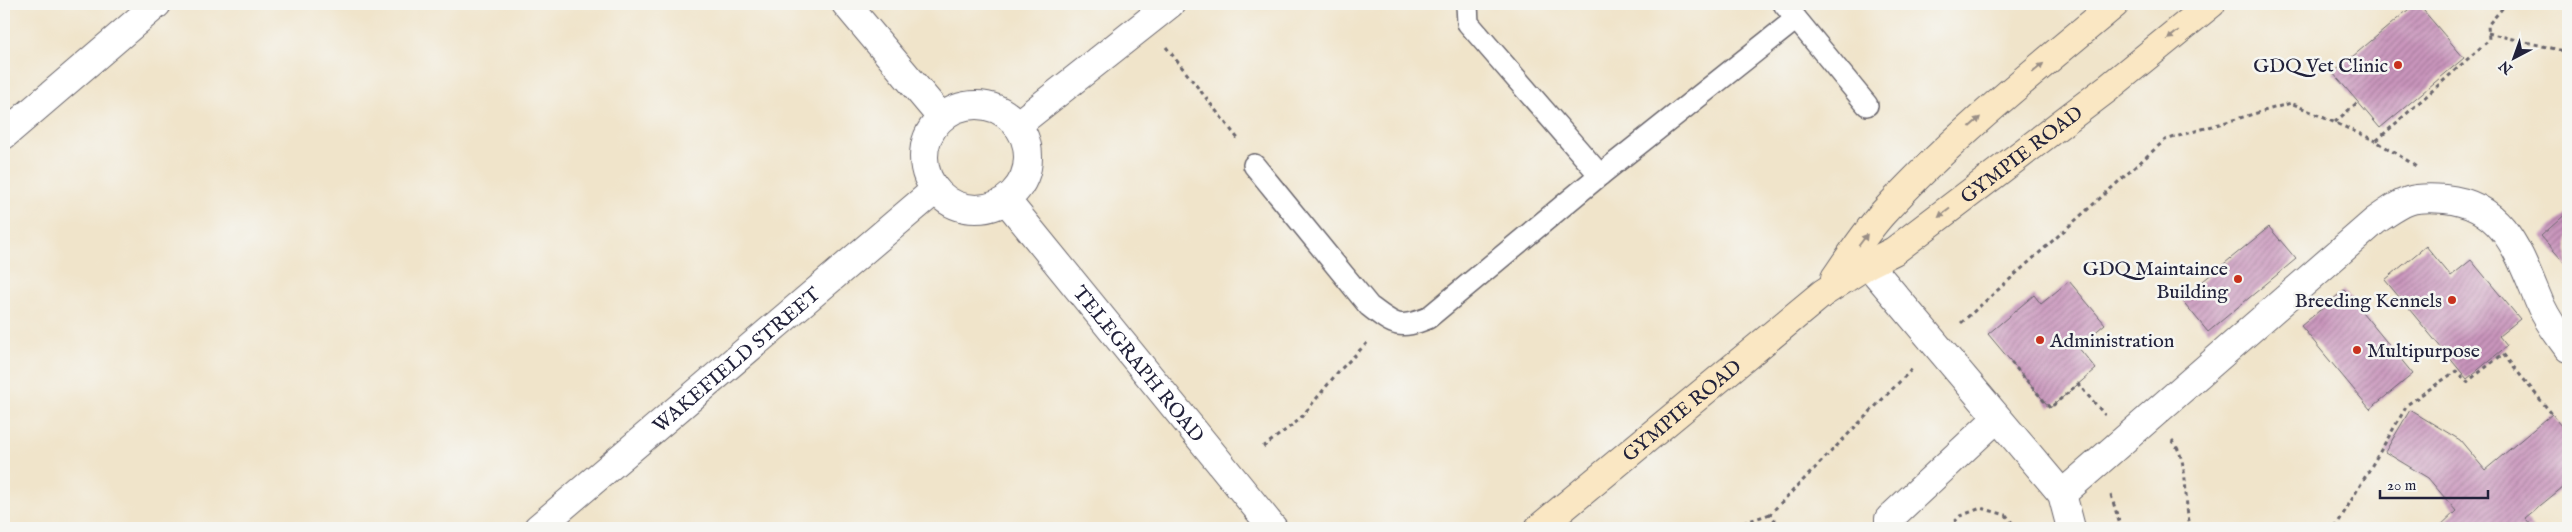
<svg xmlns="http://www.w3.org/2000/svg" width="2572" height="532" font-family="'IM FELL English',serif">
	<defs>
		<pattern id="building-hatch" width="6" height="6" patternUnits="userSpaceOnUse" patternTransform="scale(1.25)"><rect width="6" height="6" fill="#c995bc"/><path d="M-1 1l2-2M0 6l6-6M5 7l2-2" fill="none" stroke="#a3799a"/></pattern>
	</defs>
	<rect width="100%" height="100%" fill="#f6f6f2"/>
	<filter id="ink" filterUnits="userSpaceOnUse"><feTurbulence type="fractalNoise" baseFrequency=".02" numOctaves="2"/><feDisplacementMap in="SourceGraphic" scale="10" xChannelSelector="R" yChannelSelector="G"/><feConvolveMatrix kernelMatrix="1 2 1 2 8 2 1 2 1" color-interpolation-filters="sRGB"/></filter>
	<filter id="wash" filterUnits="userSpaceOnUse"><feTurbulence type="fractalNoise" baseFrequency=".0096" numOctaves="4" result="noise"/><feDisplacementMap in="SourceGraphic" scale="20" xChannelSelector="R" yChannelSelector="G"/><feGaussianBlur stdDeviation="1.12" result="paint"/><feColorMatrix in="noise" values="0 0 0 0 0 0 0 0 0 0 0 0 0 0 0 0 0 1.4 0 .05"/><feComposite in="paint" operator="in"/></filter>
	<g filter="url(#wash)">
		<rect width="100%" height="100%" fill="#f0e4ca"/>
		<g id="blocks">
			<g fill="url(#building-hatch)">
				<polygon points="2415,4 2418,4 2464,58 2380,128 2333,73"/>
				<polygon points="2568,212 2568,267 2541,236"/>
				<polygon points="2269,227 2296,259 2208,332 2181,299"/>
				<polygon points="2426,246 2451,276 2471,260 2520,319 2499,336 2507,346 2467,379 2385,280"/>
				<polygon points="2069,281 2105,324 2078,347 2096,369 2050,408 1988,334 2034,295 2041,304"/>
				<polygon points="2344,290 2413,374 2370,409 2301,326"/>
				<polygon points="2410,410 2460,440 2485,470 2552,414 2568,433 2568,483 2525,518 2534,528 2438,528 2456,511 2428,478 2385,452"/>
			</g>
		</g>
	</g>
	<g filter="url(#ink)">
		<use href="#blocks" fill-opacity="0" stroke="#6a666d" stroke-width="1"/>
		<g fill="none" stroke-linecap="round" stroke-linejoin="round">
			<g stroke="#6a666d" stroke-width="24">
				<g id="lane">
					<polyline points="1467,4 1468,23 1600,175"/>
					<polyline points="1784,4 1867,105"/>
					<path d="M1254 165 1369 306C1394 325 1398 330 1428 318L1600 175 1796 19"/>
				</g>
			</g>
			<g stroke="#6a666d" stroke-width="30">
				<g id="street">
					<polyline points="846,4 941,117"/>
					<circle cx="976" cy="157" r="52"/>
					<polyline points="1017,125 1170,4"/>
					<polyline points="4,135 157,4"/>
					<path id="s1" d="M1006 200 1273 528"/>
					<polyline points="1868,264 2062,494 2071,528"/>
					<path d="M2062 494 2375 221C2404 201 2409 196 2445 199 2507 205 2520 258 2541 306 2548 321 2558 335 2568 348"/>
					<path id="s2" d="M538 528 935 190"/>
					<polyline points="1889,528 1889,519 1997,418"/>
				</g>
			</g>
			<g stroke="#6a666d" stroke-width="30">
				<g id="secondary">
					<path d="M1835 278C1850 256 1865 233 1883 213 1953 136 2035 71 2115 4"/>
					<path id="s3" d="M1539 528 1823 293 1868 264 1894 251 2108 88 2211 4"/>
				</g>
			</g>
			<g stroke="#6a666d" stroke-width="3" stroke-dasharray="4 4" stroke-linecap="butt">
				<polyline points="2488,33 2568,52"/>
				<polyline points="1166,47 1239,140"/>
				<polyline points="2335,122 2358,102"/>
				<polyline points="2416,166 2376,141 2489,40 2488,25 2506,4"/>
				<polyline points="1961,323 2165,140 2291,103 2376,141"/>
				<polyline points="2011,362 2050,408 2078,384 2105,415"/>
				<path d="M2172 440C2191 463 2182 501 2191 528"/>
				<polyline points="1263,447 1299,420 1338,372 1369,341"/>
				<polyline points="2111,495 2121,528"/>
				<polyline points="1728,528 1770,514"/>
				<polyline points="1781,528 1770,514 1913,368"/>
				<polyline points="1949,528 1960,516 1981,508 2006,515 2016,528"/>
				<polyline points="2335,528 2408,404 2456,371 2467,382 2503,354 2552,414"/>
			</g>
			<use href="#lane" stroke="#fff" stroke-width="21"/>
			<use href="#street" stroke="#fff" stroke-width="28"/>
			<use href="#secondary" stroke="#fae7c3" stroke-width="28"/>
		</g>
		<defs><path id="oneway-solid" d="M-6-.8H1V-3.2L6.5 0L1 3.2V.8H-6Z" transform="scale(1.25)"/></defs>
		<g fill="#998e86">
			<use href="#oneway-solid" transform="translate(2173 35) rotate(141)"/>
			<use href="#oneway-solid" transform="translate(2038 68) rotate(-40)"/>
			<use href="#oneway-solid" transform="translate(1975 122) rotate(-42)"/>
			<use href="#oneway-solid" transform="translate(1944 213) rotate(143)"/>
			<use href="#oneway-solid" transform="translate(1863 240) rotate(-53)"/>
		</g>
	</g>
	<g fill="#c8321e" stroke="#f6f6f2" stroke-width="2">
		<circle cx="2398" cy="65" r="5"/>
		<circle cx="2238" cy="279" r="5"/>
		<circle cx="2452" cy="300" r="5"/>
		<circle cx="2040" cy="340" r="5"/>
		<circle cx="2357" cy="350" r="5"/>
	</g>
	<g text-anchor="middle" stroke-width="5" stroke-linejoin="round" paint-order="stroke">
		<g font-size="20" fill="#22223b" stroke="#f6f6f2" text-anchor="end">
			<text x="2388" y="72">GDQ Vet Clinic</text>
			<text x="2228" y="275">GDQ Maintaince<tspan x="2228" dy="23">Building</tspan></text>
			<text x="2442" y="307">Breeding Kennels</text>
			<text x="2050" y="347" text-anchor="start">Administration</text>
			<text x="2367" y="357" text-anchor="start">Multipurpose</text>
		</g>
		<g font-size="20" fill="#22223b" stroke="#f6f6f2">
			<text dy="7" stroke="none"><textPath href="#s3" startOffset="611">GYMPIE ROAD</textPath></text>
			<text dy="7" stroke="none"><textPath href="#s2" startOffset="260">WAKEFIELD STREET</textPath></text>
			<text dy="7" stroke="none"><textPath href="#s1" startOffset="211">TELEGRAPH ROAD</textPath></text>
			<text dy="7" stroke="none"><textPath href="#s3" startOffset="185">GYMPIE ROAD</textPath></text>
		</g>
	</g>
	<rect width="2572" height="532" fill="none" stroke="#f6f6f2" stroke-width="20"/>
	<g transform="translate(2514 58) rotate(221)" stroke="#f6f6f2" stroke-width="4" paint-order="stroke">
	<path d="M0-4L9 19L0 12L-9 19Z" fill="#22223b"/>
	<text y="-8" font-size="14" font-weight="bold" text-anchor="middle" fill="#22223b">N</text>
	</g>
	<path d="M2380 490v8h108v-8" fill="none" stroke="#22223b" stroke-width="2.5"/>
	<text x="2387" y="490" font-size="15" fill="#22223b" stroke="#f6f6f2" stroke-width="4" paint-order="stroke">20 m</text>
</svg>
